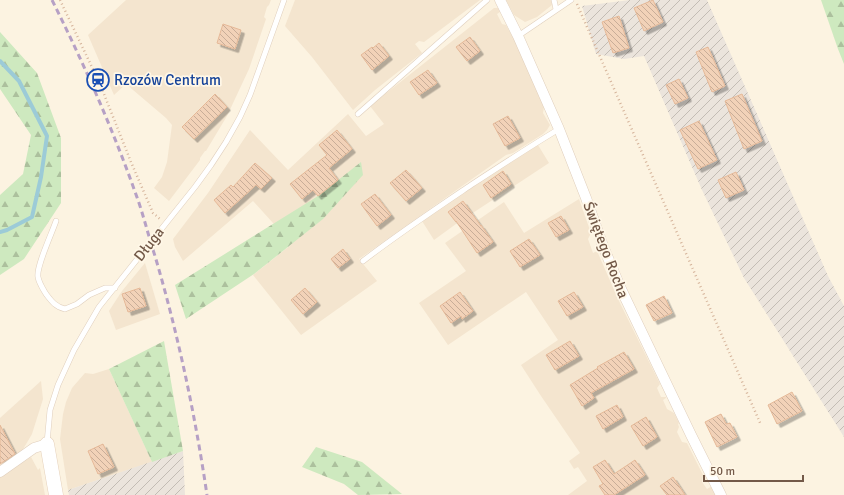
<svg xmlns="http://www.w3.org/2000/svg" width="844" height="495" font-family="Signika,sans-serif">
	<defs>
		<pattern id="industrial-furrows" width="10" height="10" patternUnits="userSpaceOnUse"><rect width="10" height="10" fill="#ebe4dc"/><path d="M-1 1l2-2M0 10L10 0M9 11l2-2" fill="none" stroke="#c3bcb4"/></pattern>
		<pattern id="forest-firs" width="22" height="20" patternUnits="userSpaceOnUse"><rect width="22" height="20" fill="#cee9bf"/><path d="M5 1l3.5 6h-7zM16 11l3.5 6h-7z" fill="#acc09d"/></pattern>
		<pattern id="building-back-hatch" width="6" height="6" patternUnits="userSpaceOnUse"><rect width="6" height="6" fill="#f2d2b8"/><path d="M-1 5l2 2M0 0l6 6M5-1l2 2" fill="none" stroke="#c8ad98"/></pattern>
		<filter id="shadow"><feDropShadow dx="3.5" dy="3.5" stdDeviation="0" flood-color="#0004"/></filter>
	</defs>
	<rect width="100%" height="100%" fill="#fcf3e1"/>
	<g fill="#f4e5cf">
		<polygon points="126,0 271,0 269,5 267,7 264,17 266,19 249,69 227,116 206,151 205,151 200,158 200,160 169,201 154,188 162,177 167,162 172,125 166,118 126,84 114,95 88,35"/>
		<polygon points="295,0 480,0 424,42 419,41 415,44 422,53 375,90 353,110 312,57 285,26"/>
		<polygon points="506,0 551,0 552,5 537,17 525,22 514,15"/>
		<polygon points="494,8 498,8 500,12 497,14 502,24 506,25 516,43 544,107 543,113 550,125 547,130 543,134 513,153 506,155 359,259 377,281 301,335 253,275 292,244 253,201 183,261 175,247 173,239 208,193 250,130 288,170 348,114 366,136 384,124 370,106"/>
		<polygon points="538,145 549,163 456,224 434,240 422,221 474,186"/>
		<polygon points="579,199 591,233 588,239 593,253 597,251 619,301 660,384 657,388 661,397 666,397 666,398 663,400 667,409 674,413 679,423 678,424 679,427 677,432 682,442 687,443 703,475 702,482 707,489 712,486 716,495 568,495 587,481 578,467 574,469 569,461 580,453 541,396 521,365 558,340 526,292 448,345 419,303 466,271 445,243 504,202 524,233"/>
		<polygon points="145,263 160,314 116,330 109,311 122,291"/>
		<polygon points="109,369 152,462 68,490 60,439 63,414 66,402 72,388 85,373 93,374"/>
		<polygon points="41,381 43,399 32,434 22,451 0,466 0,418"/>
		<polygon points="31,457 38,470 40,468 45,495 0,495 0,477"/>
	</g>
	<g fill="url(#industrial-furrows)">
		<polygon points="630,0 707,0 828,276 844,306 844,437 744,278 702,190 644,56 624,59 596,54 582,6"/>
		<polygon points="183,451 185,495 69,495 68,490"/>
	</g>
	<g fill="url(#forest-firs)">
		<polygon points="821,0 844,0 844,64 838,49"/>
		<polygon points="0,32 37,73 61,138 61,203 24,259 0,275 0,195 23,174 31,135 0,89"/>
		<polygon points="361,162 363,175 323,219 254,274 186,319 175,285 318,196"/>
		<polygon points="164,341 183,451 152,462 109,369"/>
		<polygon points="316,447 362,462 402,494 358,495 344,484 302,467"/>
	</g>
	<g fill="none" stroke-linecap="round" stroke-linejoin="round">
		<polyline stroke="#9ccbd7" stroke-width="4" points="0,61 19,81 47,136 41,177 32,217 7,230 0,232"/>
	</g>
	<g fill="url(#building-back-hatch)" stroke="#e5b998" filter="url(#shadow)">
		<polygon points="653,0 663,22 644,31 634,8"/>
		<polygon points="619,16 629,48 613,53 602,22"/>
		<polygon points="223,24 241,30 235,49 217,43"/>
		<polygon points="470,37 480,51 467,61 456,47"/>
		<polygon points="379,43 389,56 372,70 361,55 372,47 373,48"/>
		<polygon points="708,47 725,86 712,92 696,52"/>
		<polygon points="428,70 437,83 419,95 410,82"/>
		<polygon points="679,79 688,98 675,104 666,85"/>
		<polygon points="215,94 227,107 194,139 182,127"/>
		<polygon points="742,94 762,141 744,149 725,101"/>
		<polygon points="508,116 520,138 505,146 493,124"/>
		<polygon points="699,121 717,160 698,169 680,130"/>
		<polygon points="337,130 352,149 329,168 338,180 318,196 313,190 302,199 290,184 327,155 319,145"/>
		<polygon points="255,163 272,178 261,189 256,185 225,213 214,200 231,185 233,187"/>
		<polygon points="406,170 422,188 406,201 390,183"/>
		<polygon points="503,171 511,184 491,198 483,185"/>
		<polygon points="736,172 744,190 726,198 718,180"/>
		<polygon points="375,194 391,215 377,226 361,204"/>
		<polygon points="463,201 481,226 481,225 493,242 477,253 456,221 456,222 448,212"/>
		<polygon points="561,216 569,230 556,237 548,223"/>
		<polygon points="529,239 540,255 520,267 510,251"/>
		<polygon points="343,249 350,259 338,268 331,259"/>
		<polygon points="140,288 146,306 128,312 122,294"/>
		<polygon points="305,288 317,302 303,314 291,300"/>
		<polygon points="460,292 473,311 462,319 461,316 451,323 440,306"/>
		<polygon points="574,292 583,307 567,316 558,301"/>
		<polygon points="664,296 672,313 654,321 646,305"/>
		<polygon points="570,341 579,356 555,370 546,355"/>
		<polygon points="624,352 634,369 591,393 594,398 582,406 570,385 598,368 597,367"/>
		<polygon points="792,392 802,411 777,424 768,405"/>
		<polygon points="617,405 623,417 603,429 596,416"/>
		<polygon points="721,414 726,424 730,423 737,437 717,447 705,422"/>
		<polygon points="646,417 657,437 643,446 631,426"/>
		<polygon points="0,425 15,454 0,464"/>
		<polygon points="103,444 114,467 98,474 88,451"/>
		<polygon points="605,460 614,474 635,460 645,475 614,495 605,495 599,486 603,484 593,467"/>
		<polygon points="673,477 685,495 667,495 660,486"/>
	</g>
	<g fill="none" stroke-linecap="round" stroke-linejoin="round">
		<g stroke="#e0cfbd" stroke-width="6">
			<g id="lane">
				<polyline points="554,0 556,9"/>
				<polyline points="518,36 571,0"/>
				<polyline points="358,114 487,0"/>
				<path d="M56 221C52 233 36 267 38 277 39 283 43 289 46 294 52 302 56 307 65 309L77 304 89 295 105 288H115"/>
				<path d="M363 261C398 234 434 210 471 185 500 166 529 147 559 129"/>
				<polyline points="47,443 50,410 58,385 74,350 99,307 195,187 211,165 226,142 240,117 250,95 284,0"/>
			</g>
		</g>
		<g stroke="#e0cfbd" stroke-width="11">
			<g id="street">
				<polyline points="500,0 518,36 559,129 586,198 603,246 621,289 691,435 721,495"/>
				<polyline points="0,472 34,448 47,444"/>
			</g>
		</g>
		<g stroke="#e5d1bb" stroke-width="15">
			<polyline id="secondary" points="47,444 56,495"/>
		</g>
		<g stroke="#d6b59c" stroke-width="2.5" stroke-dasharray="1 3" stroke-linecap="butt">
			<polyline points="60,0 100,84 131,162 153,213 160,219"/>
			<polyline points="577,4 761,425"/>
		</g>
		<use href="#lane" stroke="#fff" stroke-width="5"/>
		<use href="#street" stroke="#fff" stroke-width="10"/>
		<use href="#secondary" stroke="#fff" stroke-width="14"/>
		<path stroke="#b6a0c5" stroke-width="3" stroke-dasharray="6 4" stroke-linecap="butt" d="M52 0C85 66 115 134 139 203 145 221 149 238 155 256 178 334 195 414 207 495"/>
	</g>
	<defs>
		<g id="station-ring" transform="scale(1.15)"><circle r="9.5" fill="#fff7e7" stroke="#1a4fb4" stroke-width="1.5"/><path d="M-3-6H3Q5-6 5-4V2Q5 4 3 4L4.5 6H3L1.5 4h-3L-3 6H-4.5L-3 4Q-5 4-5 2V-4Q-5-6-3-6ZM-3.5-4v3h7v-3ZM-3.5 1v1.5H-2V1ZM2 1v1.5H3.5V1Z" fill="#1a4fb4"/></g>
	</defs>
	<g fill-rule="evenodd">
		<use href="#station-ring" x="98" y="80"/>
	</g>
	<g text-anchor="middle" stroke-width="3.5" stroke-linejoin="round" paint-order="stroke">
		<g font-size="15" fill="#164399" stroke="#fff7e7" text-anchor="start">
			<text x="114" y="85">Rzozów Centrum</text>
		</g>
		<g font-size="15" fill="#735948" stroke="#fff7e7">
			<text transform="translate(149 244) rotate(-52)" y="5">Długa</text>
			<text transform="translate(606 250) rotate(69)" y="5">Świętego Rocha</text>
		</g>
	</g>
	<path d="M704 475v6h99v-6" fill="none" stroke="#735948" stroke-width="2"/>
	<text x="710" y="475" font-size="12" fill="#735948" stroke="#fff7e7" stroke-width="3" paint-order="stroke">50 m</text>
</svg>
